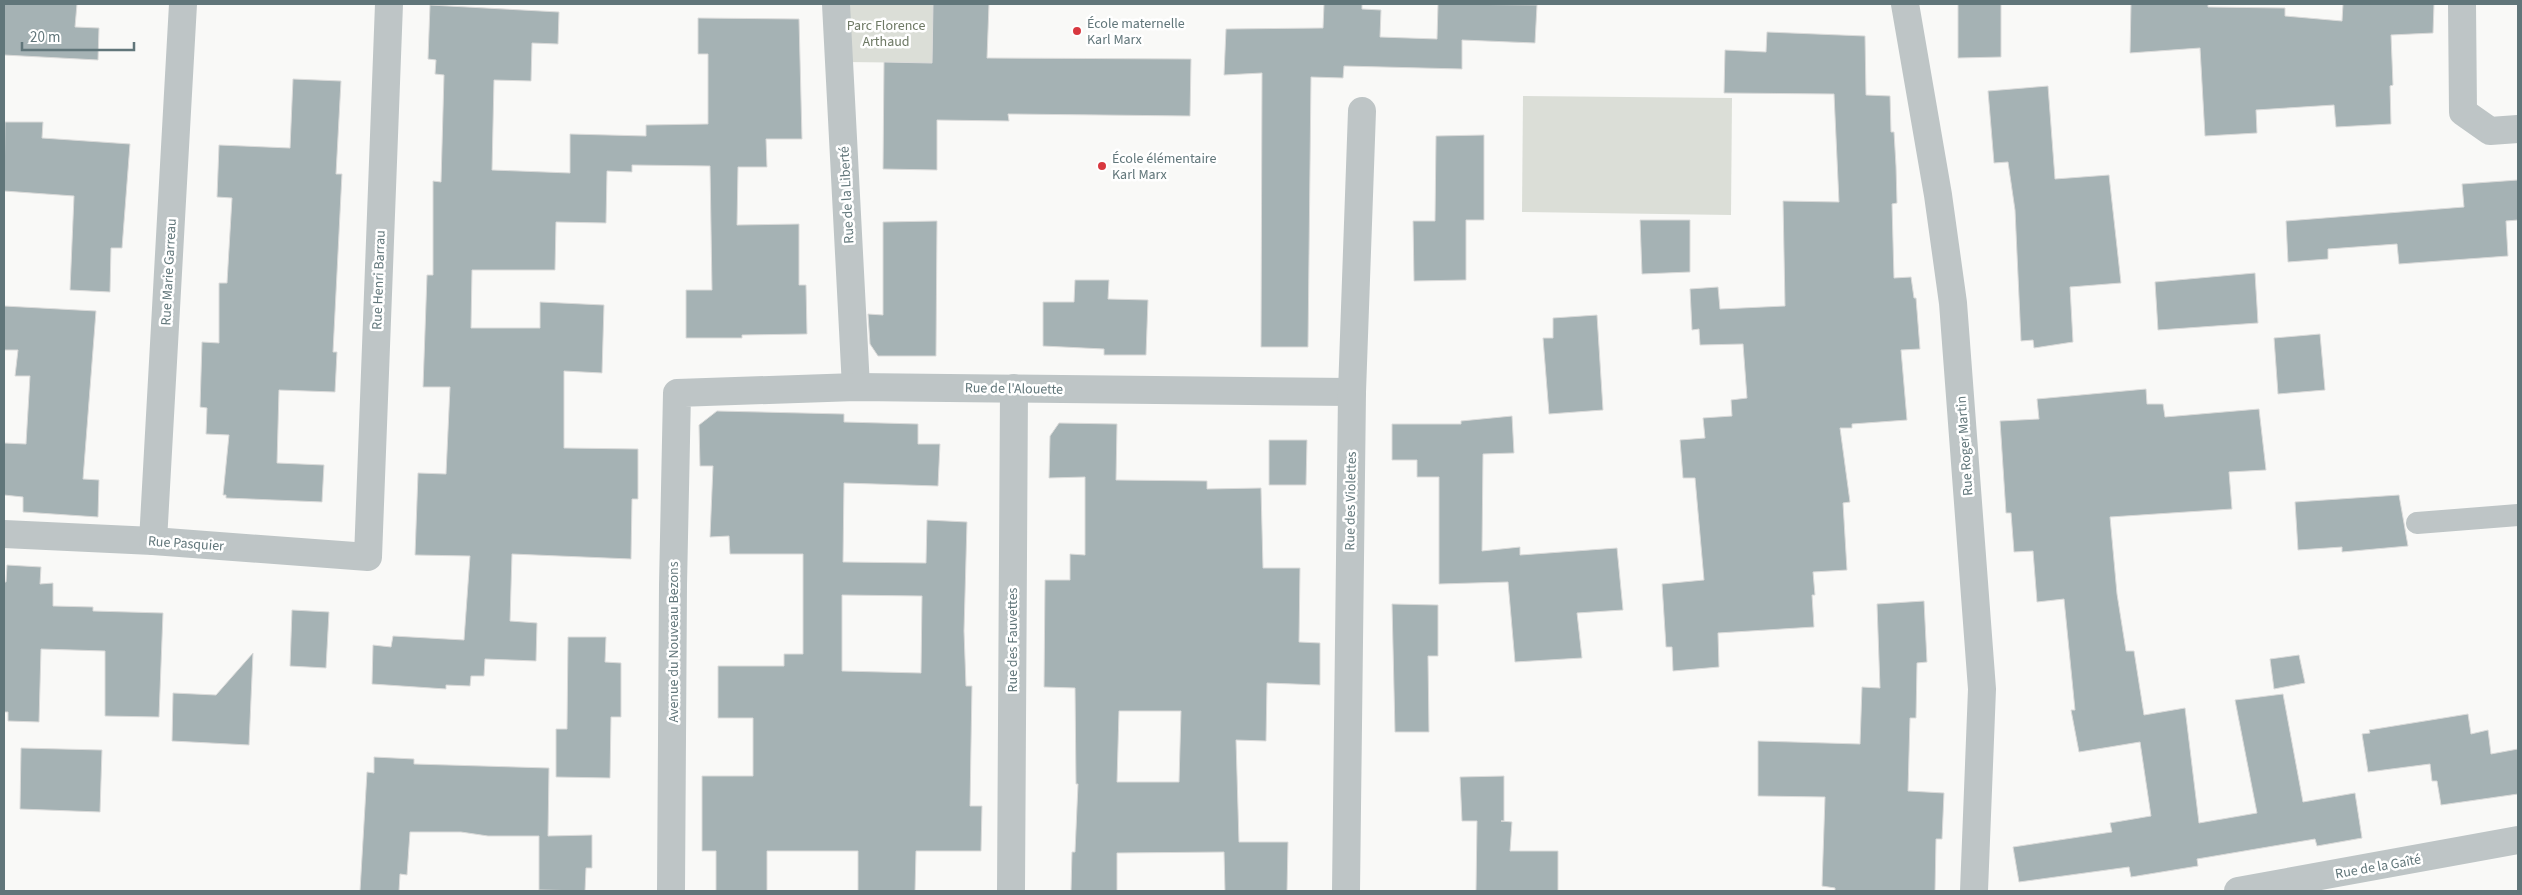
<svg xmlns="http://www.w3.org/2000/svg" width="2522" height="895" font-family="'Source Sans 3',sans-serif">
	<rect width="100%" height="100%" fill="#f9f9f7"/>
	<g fill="#dbded7">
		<polygon points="848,4 933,4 932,63 846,62"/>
		<polygon points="1523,96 1732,98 1731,215 1522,212"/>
	</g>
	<g fill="#a5b2b4" stroke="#dbdbda" fill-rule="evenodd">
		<polygon points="4,4 77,4 75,27 99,28 98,60 4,55"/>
		<polygon points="933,4 989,4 987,58 1191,59 1190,116 1008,114 1009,121 937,120 937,170 883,169 884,62 932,63"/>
		<polygon points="1324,4 1362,4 1362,9 1381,10 1380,37 1437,39 1438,4 1537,5 1535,43 1462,40 1462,69 1344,66 1343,78 1311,77 1308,347 1261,347 1262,73 1224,75 1226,29 1323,28"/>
		<polygon points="1958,4 2001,4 2001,57 1958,58"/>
		<polygon points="2131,4 2208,4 2208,7 2285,8 2285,16 2342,21 2343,4 2434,4 2433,33 2391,35 2393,85 2390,86 2391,124 2336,127 2334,105 2256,110 2257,133 2205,136 2200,48 2130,53"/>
		<polygon points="430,5 559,12 558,44 532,43 531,81 494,80 492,170 570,173 570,134 646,136 646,125 708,124 708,54 698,54 698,18 799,19 802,139 766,139 767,167 738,167 737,225 799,224 799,285 806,285 807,334 742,335 742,338 686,338 686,290 712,290 710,166 632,165 632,172 607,171 606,223 556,222 555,270 472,270 471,328 540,328 540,302 604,305 602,373 564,371 564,448 638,449 638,499 632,499 631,559 512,554 510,621 537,623 536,661 485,659 484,676 471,676 470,686 446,685 446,689 372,684 373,645 391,647 393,636 464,640 470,556 415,555 418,473 446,474 450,387 423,387 427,275 433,275 433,181 441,182 444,75 435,74 436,60 428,59"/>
		<polygon points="1767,32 1865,36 1866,95 1890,96 1891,132 1894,132 1896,166 1897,203 1892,204 1894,278 1911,277 1914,298 1916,298 1920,349 1901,350 1907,420 1852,424 1852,428 1840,428 1850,502 1843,503 1847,570 1813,572 1815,595 1812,595 1814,627 1718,633 1719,667 1673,671 1672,647 1666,647 1662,584 1704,580 1695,478 1683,478 1680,440 1705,438 1703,418 1732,416 1731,400 1747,398 1743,344 1700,345 1699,329 1692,330 1690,289 1718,287 1720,309 1785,306 1783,201 1839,202 1834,94 1724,93 1725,50 1766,52"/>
		<polygon points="293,79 341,81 336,174 342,174 333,352 337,352 335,392 279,390 277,463 324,465 322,502 226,498 226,495 223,495 229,435 206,434 207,408 200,407 202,342 219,343 219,283 227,283 232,198 217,197 219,145 290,148"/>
		<polygon points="2048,86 2055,179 2109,175 2121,283 2070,287 2073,342 2034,348 2033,340 2021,341 2015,210 2008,162 1994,163 1988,91"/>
		<polygon points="5,122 43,122 42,138 130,144 122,248 111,248 110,292 70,290 74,196 4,191"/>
		<polygon points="1484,135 1484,220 1466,220 1466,280 1414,281 1413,221 1435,221 1436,136"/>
		<polygon points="2518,180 2518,220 2506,221 2508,256 2399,264 2397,244 2328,249 2328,259 2288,262 2286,221 2464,207 2462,184"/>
		<polygon points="1640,220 1690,220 1690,272 1642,274"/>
		<polygon points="937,221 936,356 878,356 870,344 868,314 883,315 883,222"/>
		<polygon points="2255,273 2258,323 2158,330 2155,282"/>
		<polygon points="1075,280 1109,280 1108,299 1148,300 1146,355 1104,355 1104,349 1043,346 1043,302 1074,302"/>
		<polygon points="4,306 96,311 83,479 99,480 98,517 23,512 23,497 4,495 4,443 26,444 30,376 15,376 18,350 4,350"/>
		<polygon points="1597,315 1603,410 1549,414 1543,338 1553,338 1553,318"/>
		<polygon points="2320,334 2325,390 2278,394 2274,338"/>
		<polygon points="2146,389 2147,404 2163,404 2165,417 2259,409 2266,470 2229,472 2232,509 2110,517 2117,594 2126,651 2134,651 2144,715 2185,708 2199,823 2257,813 2235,700 2283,694 2303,802 2355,793 2362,838 2317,846 2315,839 2197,859 2198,866 2131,877 2129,867 2019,882 2013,847 2112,832 2110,823 2151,816 2140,742 2079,752 2071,710 2075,710 2064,599 2037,602 2033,551 2014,552 2011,513 2006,513 2000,421 2039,419 2037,399"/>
		<path d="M717 411 844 414V422L918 424V444H940L938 486 844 483 843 562 926 563 927 520 967 522 964 631 966 686H972L970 806H982L981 851H916L915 891H858V851H767V891H716V851H702V776H753V718H718V666H784V654H803V554H730L729 536 710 537 713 466H700L699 425ZM842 595 922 596 921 673 842 671Z"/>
		<polygon points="1512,416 1514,453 1483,454 1482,551 1520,547 1520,555 1617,548 1623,610 1577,613 1582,658 1515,662 1508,582 1439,584 1439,477 1417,477 1417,460 1392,460 1392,424 1461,424 1461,421"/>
		<path d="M1059 423 1117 424 1116 480 1207 481V489L1261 488 1263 568H1300L1299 642 1320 643V685L1267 683 1266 741 1236 740 1239 842H1288L1287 891H1225L1224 852 1117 853V891H1071L1072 852H1075L1078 784H1076L1075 688 1044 687 1045 580H1070V554L1085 555V477L1049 478 1050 436ZM1119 711H1181L1179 782H1117Z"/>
		<polygon points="1269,440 1307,440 1306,485 1269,485"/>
		<polygon points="2399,495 2408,546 2342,552 2342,547 2298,550 2295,502"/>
		<polygon points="7,565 41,567 40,584 53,583 53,606 93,607 93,611 163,613 159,717 105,716 105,651 41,649 39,722 8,721 8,712 4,712 4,582 6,582"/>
		<polygon points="1924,601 1927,662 1917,663 1916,718 1910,718 1908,791 1944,793 1942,839 1936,839 1935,891 1835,891 1835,888 1822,886 1825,797 1758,796 1758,741 1860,744 1862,687 1880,688 1877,604"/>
		<polygon points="1392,604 1438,605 1438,656 1428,656 1429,732 1395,732"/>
		<polygon points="292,610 329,612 326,668 290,666"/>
		<polygon points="568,637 606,637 605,662 621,663 621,717 611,717 610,778 556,777 556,729 567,729"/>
		<polygon points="253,653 249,745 172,741 173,693 216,695"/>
		<polygon points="2299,655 2305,683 2274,689 2270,659"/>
		<polygon points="2468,714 2471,734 2488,730 2491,754 2518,749 2518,794 2441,805 2437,781 2432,781 2430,764 2368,772 2362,734 2370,733 2369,730"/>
		<polygon points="21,748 102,750 100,812 20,809"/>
		<polygon points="374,757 414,759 414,764 549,768 548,836 592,835 592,868 586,868 585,891 539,890 539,836 488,836 461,832 410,832 407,875 400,874 399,891 360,891 367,772 374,773"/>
		<polygon points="1504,776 1504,821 1501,821 1512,822 1510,851 1558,851 1558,891 1476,891 1477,821 1462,821 1460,777"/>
	</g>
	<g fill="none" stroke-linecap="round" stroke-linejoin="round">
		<polyline stroke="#bec5c6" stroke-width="22" points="2417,523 2518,515"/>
		<g stroke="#bec5c6" stroke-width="28">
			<polyline points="836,4 856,387"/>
			<polyline points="1905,4 1938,195 1953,303 1982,689 1974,891"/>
			<polyline points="2462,4 2463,112 2490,131 2518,129"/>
			<polyline points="4,534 153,541 368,557 389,4"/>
			<polyline points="153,541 183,4"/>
			<polyline points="671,891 673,585 677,393 856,387 1352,392"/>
			<polyline points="1011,891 1014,388"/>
			<polyline points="1346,891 1352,392 1362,111"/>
			<polyline points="2238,891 2518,840"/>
		</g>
	</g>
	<g fill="#d8383f" stroke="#fff" stroke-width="2">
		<circle cx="1077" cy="31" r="5"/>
		<circle cx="1102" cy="166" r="5"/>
	</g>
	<g text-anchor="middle" stroke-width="5" stroke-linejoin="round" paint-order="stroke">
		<g font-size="14" fill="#61767a" stroke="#fff" text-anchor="start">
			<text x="1087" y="28">École maternelle<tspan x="1087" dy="16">Karl Marx</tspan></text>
			<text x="1112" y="163">École élémentaire<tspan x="1112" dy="16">Karl Marx</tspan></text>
		</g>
		<g font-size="14" fill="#6e7965" stroke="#fff">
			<text x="886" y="30">Parc Florence<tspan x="886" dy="16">Arthaud</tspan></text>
		</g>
		<g font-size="14" fill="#61767a" stroke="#fff">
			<text transform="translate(846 195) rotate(-93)" y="5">Rue de la Liberté</text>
			<text transform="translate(168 272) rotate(-87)" y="5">Rue Marie Garreau</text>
			<text transform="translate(378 280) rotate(-88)" y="5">Rue Henri Barrau</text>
			<text transform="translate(1014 388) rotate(1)" y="5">Rue de l'Alouette</text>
			<text transform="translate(1964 446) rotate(-94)" y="5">Rue Roger Martin</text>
			<text transform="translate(1350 501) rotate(-89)" y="5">Rue des Violettes</text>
			<text transform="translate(186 543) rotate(4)" y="5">Rue Pasquier</text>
			<text transform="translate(1012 640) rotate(-90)" y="5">Rue des Fauvettes</text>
			<text transform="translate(673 642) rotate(-90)" y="5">Avenue du Nouveau Bezons</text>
			<text transform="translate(2378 866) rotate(-10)" y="5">Rue de la Gaîté</text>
		</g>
	</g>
	<rect width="2522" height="895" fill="none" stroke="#61767a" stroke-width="10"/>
	<path d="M22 42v8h112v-8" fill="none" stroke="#61767a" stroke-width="2.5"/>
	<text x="30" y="42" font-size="15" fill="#61767a" stroke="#ffffff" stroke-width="4" paint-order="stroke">20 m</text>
</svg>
